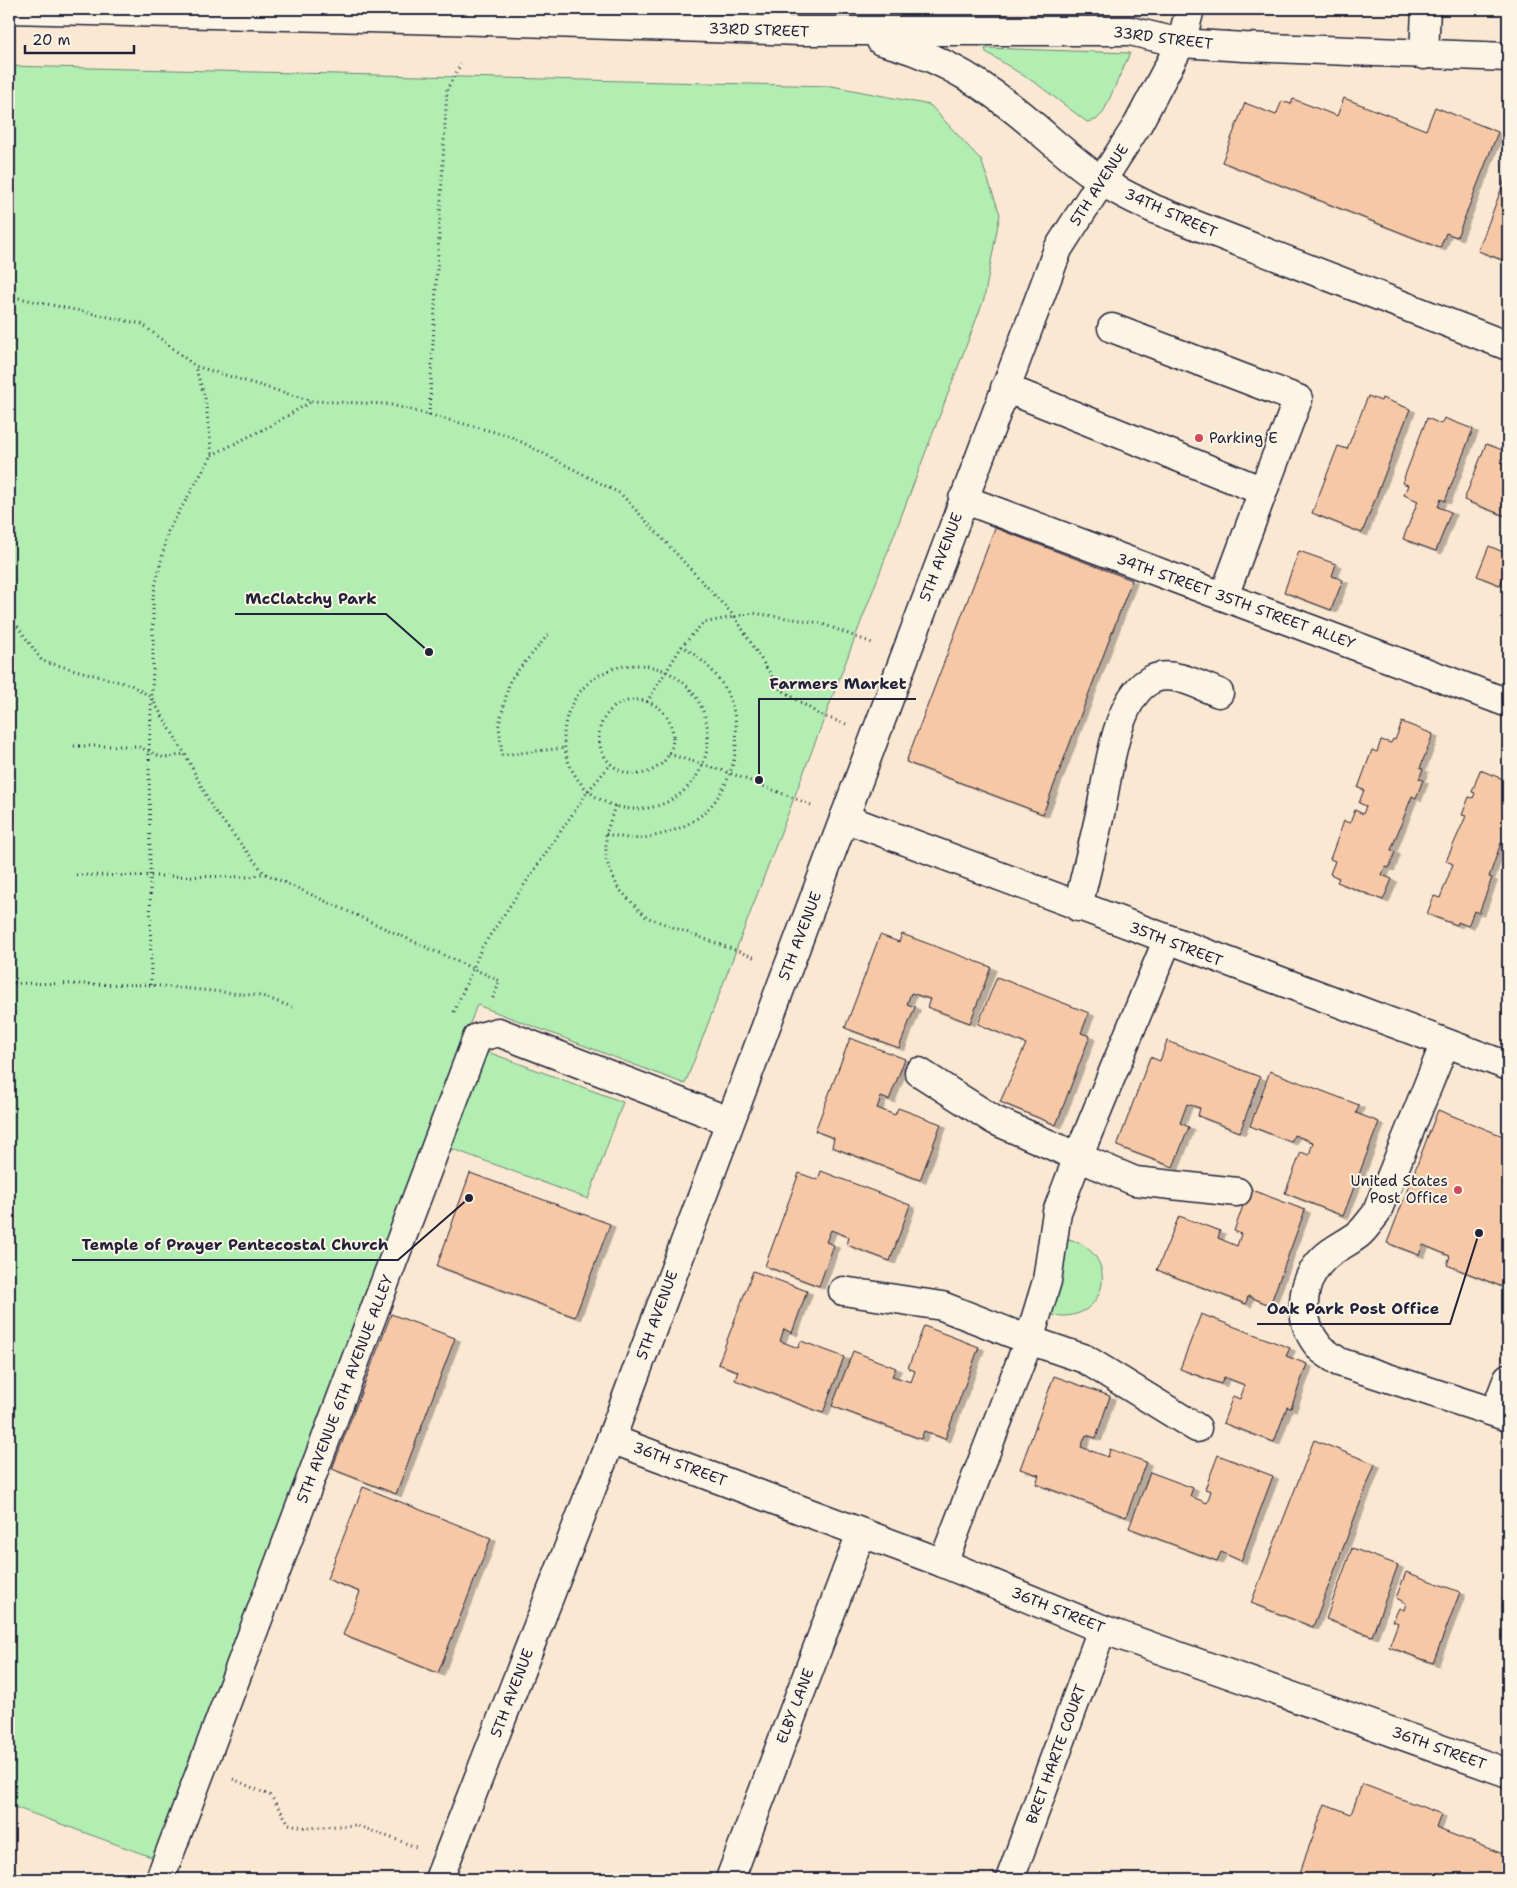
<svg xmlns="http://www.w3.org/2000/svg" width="1517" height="1888" font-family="'Shantell Sans',sans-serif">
	<defs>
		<filter id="shadow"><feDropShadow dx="5.5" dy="3" stdDeviation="0" flood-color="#0004"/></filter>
	</defs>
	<rect width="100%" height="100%" fill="#fae8d2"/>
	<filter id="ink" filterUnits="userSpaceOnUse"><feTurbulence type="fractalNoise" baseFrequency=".02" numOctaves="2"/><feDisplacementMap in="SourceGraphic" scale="10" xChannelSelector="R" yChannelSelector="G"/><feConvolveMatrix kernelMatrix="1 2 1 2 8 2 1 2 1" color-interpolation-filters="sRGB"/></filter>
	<g filter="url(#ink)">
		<g fill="#b2edb2" stroke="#6a8876">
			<polygon points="985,48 1130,53 1103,113 1096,120 1087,122 1037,84 986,52"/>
			<polygon points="9,66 832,86 930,105 981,160 1000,214 984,299 685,1084 477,1005 154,1858 9,1805"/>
			<polygon points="477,1048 623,1102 588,1199 442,1145"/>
			<path d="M1069 1239C1125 1255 1105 1329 1049 1314L1053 1241Z"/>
		</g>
		<g fill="#f6c8a5" stroke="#22223b" filter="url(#shadow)">
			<polygon points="1344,98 1426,130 1435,107 1498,132 1457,237 1446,233 1440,248 1222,162 1245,103 1276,115 1282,101 1291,104 1293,99 1337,116"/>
			<polygon points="1508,171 1508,262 1478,251"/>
			<polygon points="1368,396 1381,401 1382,398 1410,409 1362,533 1312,513 1338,446 1347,449"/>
			<polygon points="1427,418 1441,424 1444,418 1473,429 1445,501 1441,499 1438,507 1451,512 1436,551 1403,539 1418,501 1404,495 1408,485 1402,483"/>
			<polygon points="1486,444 1508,452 1508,517 1464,500"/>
			<polygon points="995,528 1132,580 1043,814 906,762"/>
			<polygon points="1489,546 1508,554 1508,564 1500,585 1477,576"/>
			<polygon points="1299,551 1336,564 1332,576 1343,580 1331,610 1284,592"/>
			<polygon points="1402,722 1433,734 1420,768 1423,769 1419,779 1423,780 1416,798 1412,796 1391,850 1395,852 1389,868 1385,867 1382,875 1392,879 1383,900 1337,882 1339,878 1330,874 1335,861 1330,859 1344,821 1350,823 1355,810 1363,814 1366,806 1359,803 1364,790 1358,788 1372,750 1377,752 1381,740 1391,743 1393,739 1395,740"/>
			<polygon points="1480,770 1508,781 1508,842 1507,845 1501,843 1489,877 1492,878 1479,913 1474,911 1468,926 1458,922 1457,925 1427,914 1434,896 1440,898 1453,864 1446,861 1466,816 1462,815 1469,797 1473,798 1475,793 1472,792"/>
			<polygon points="902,934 991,967 970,1023 927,1007 930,999 911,993 907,1004 915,1007 899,1048 845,1028 880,935 899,942"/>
			<polygon points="997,977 1089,1013 1081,1033 1090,1036 1056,1125 1000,1102 1026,1044 978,1024"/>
			<polygon points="850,1038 905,1059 889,1100 881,1097 877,1108 895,1115 898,1108 941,1124 920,1180 832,1147 834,1138 815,1131"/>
			<polygon points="1167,1041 1260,1077 1240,1132 1198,1116 1200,1108 1187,1104 1180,1123 1189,1127 1173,1167 1117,1146 1150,1057 1160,1061"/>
			<polygon points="1270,1071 1359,1105 1356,1113 1379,1122 1343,1216 1285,1193 1301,1152 1309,1155 1313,1142 1294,1135 1291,1142 1250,1126"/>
			<polygon points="1438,1110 1508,1138 1508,1289 1447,1265 1450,1256 1423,1245 1419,1255 1387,1243"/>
			<polygon points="821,1171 910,1205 890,1261 847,1245 849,1237 831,1230 826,1242 834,1245 819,1286 765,1266 799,1173 818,1180"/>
			<polygon points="470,1173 610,1224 575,1317 437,1266"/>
			<polygon points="1249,1189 1305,1210 1270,1305 1248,1296 1246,1304 1157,1270 1179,1216 1220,1231 1218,1238 1237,1246 1241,1234 1234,1231"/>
			<polygon points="753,1271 807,1291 792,1333 784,1329 780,1341 798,1348 801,1341 844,1357 823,1413 735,1380 738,1371 718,1364"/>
			<polygon points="391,1314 455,1338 396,1494 332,1469"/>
			<polygon points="1201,1314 1290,1348 1286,1356 1307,1364 1291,1408 1287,1407 1274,1442 1223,1423 1233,1396 1240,1399 1245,1385 1224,1377 1221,1384 1180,1369"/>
			<polygon points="924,1326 979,1347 945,1439 924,1431 921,1439 832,1406 853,1351 896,1368 892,1376 911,1382 915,1371 908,1368"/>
			<polygon points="1054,1376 1110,1396 1096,1438 1086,1435 1081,1447 1108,1457 1110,1449 1146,1462 1126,1517 1036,1484 1039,1475 1020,1469"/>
			<polygon points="1314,1440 1375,1464 1313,1627 1251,1603"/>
			<polygon points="1218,1455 1273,1476 1241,1561 1221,1552 1217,1561 1129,1528 1150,1472 1193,1488 1190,1496 1207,1503 1211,1491 1205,1489"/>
			<polygon points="363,1487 491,1538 438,1673 343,1635 360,1592 327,1579"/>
			<polygon points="1352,1548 1398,1565 1372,1636 1326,1619"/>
			<polygon points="1406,1572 1460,1592 1433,1663 1389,1647 1398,1623 1393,1621 1399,1608 1404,1610 1406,1603 1396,1598"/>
			<polygon points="1362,1784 1441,1814 1436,1828 1508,1856 1508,1879 1297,1879 1325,1804 1351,1814"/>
		</g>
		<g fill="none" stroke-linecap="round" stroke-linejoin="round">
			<g stroke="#22223b" stroke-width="31">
				<g id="minor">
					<polyline points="9,9 486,21 800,31 1130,31 1181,43 1244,47 1508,57"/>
					<path d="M881 41C931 53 973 77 1012 108 1042 131 1069 159 1101 180 1117 192 1137 200 1154 209L1508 346"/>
					<polyline points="1424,55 1426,9"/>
					<polyline points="1112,328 1298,399 1263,491"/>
					<polyline points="1005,388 1263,491 1224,596"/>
					<polyline points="963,499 1508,703"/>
					<polyline points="844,818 1508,1066"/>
					<path d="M1078 907C1085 876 1093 845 1100 814 1108 778 1115 695 1153 679 1173 670 1200 686 1219 693"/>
					<polyline points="1167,941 1078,1157 1135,1181 1237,1192"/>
					<path d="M1445 1043 1376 1214C1370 1221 1365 1229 1359 1234 1348 1243 1334 1248 1324 1258 1299 1282 1297 1322 1320 1348 1325 1353 1333 1357 1339 1362L1508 1417"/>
					<polyline points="919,1072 994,1120 1078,1157 1057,1212 1047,1281 1029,1340 1085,1359 1197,1428"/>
					<polyline points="843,1291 942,1306 1029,1340 943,1563"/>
					<polyline points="1495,1412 1508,1378"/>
					<polyline points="611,1439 943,1563 1102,1629 1508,1773"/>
					<polyline points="160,1879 477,1038 498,1032 729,1121"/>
					<polyline points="439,1879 611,1439 1058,249 1138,124 1181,43 1190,9"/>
					<polyline points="730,1879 861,1533"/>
					<polyline points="1010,1879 1102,1629"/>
				</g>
			</g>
			<g stroke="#22223b" stroke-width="3" stroke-dasharray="1 4" stroke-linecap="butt">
				<polyline points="9,296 142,324 195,366 312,401 388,404 510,436 621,494 735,617 779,688 820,715 846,724"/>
				<polyline points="429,415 447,89 461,64"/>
				<polyline points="212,455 270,426 312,401"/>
				<polyline points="9,622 16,624 42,661 131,685 151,697 185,754 213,809 264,873 500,981 492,1000"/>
				<polyline points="548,635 510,680 499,725 502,755 564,748"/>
				<circle cx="636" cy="737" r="72"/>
				<circle cx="636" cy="737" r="37"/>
				<polyline points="647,702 682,646 703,623 753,613 820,623 875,644"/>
				<polyline points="74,746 137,746 164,758 185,754"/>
				<polyline points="669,754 730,773 814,806"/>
				<polyline points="615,806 606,834 606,860 618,888 646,917 756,958"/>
				<path d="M606 834C617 836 632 840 643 838 665 835 689 827 706 811 739 779 747 721 721 682 711 667 696 655 682 646"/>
				<polyline points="76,875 250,877 264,873"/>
				<polyline points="9,983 151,985 262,996 292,1007"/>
				<polyline points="151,985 149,751 153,670 153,596 168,531 212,455 205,397 195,367"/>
				<polyline points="454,1012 482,947 588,791 611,764"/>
				<polyline points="233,1779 271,1796 289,1824 307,1828 356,1825 416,1847"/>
			</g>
			<use href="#minor" stroke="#fcf5e5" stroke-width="28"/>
		</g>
	</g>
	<g fill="#d1495b" stroke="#fcf5e5" stroke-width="2">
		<circle cx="1199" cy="438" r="5"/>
		<circle cx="1458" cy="1190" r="5"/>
	</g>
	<g text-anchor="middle" stroke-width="4" stroke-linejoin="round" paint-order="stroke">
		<g font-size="15" fill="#22223b" stroke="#fcf5e5">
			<text transform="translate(759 30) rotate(2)" y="5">33RD STREET</text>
			<text transform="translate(1163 38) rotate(7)" y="5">33RD STREET</text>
			<text transform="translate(1099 185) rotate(-57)" y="5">5TH AVENUE</text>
			<text transform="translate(1171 213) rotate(24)" y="5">34TH STREET</text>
			<text transform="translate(941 557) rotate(-69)" y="5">5TH AVENUE</text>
			<text transform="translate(1236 601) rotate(20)" y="5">34TH STREET 35TH STREET ALLEY</text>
			<text transform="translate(800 936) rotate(-69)" y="5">5TH AVENUE</text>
			<text transform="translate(1176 944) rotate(21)" y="5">35TH STREET</text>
			<text transform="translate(657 1315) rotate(-70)" y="5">5TH AVENUE</text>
			<text transform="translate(345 1389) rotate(-69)" y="5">5TH AVENUE 6TH AVENUE ALLEY</text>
			<text transform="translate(680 1464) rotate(21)" y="5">36TH STREET</text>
			<text transform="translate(1058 1610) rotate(22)" y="5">36TH STREET</text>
			<text transform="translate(512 1693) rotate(-69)" y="5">5TH AVENUE</text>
			<text transform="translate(795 1706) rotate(-69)" y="5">ELBY LANE</text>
			<text transform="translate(1439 1748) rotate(20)" y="5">36TH STREET</text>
			<text transform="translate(1056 1754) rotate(-70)" y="5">BRET HARTE COURT</text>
		</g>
		<g font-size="15" fill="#22223b" stroke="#fcf5e5" text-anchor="start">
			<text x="1209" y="443">Parking E</text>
			<text x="1448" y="1186" text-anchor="end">United States<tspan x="1448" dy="17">Post Office</tspan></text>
		</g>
	</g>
	<path fill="none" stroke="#22223b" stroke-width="2" d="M429 652L386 614H235M759 780L759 699H916M469 1198L398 1260H72M1479 1233L1450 1324H1257"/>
	<g fill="#22223b" stroke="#fcf5e5" stroke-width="2">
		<circle cx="429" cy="652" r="5"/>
		<circle cx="759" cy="780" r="5"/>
		<circle cx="469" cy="1198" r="5"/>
		<circle cx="1479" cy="1233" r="5"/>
	</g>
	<g font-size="16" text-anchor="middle" font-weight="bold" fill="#22223b" stroke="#fcf5e5" stroke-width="4" stroke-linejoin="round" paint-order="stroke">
		<text x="311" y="604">McClatchy Park</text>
		<text x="838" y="689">Farmers Market</text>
		<text x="235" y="1250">Temple of Prayer Pentecostal Church</text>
		<text x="1353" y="1314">Oak Park Post Office</text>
	</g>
	<rect width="1517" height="1888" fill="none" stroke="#fcf5e5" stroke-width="30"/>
	<rect x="15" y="15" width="1487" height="1858" fill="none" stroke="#22223b" stroke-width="2" filter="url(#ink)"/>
	<path d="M25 45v8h109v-8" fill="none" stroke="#22223b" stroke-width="2.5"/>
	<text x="32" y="45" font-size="15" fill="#22223b" stroke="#fcf5e5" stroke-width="4" paint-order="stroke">20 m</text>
</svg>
